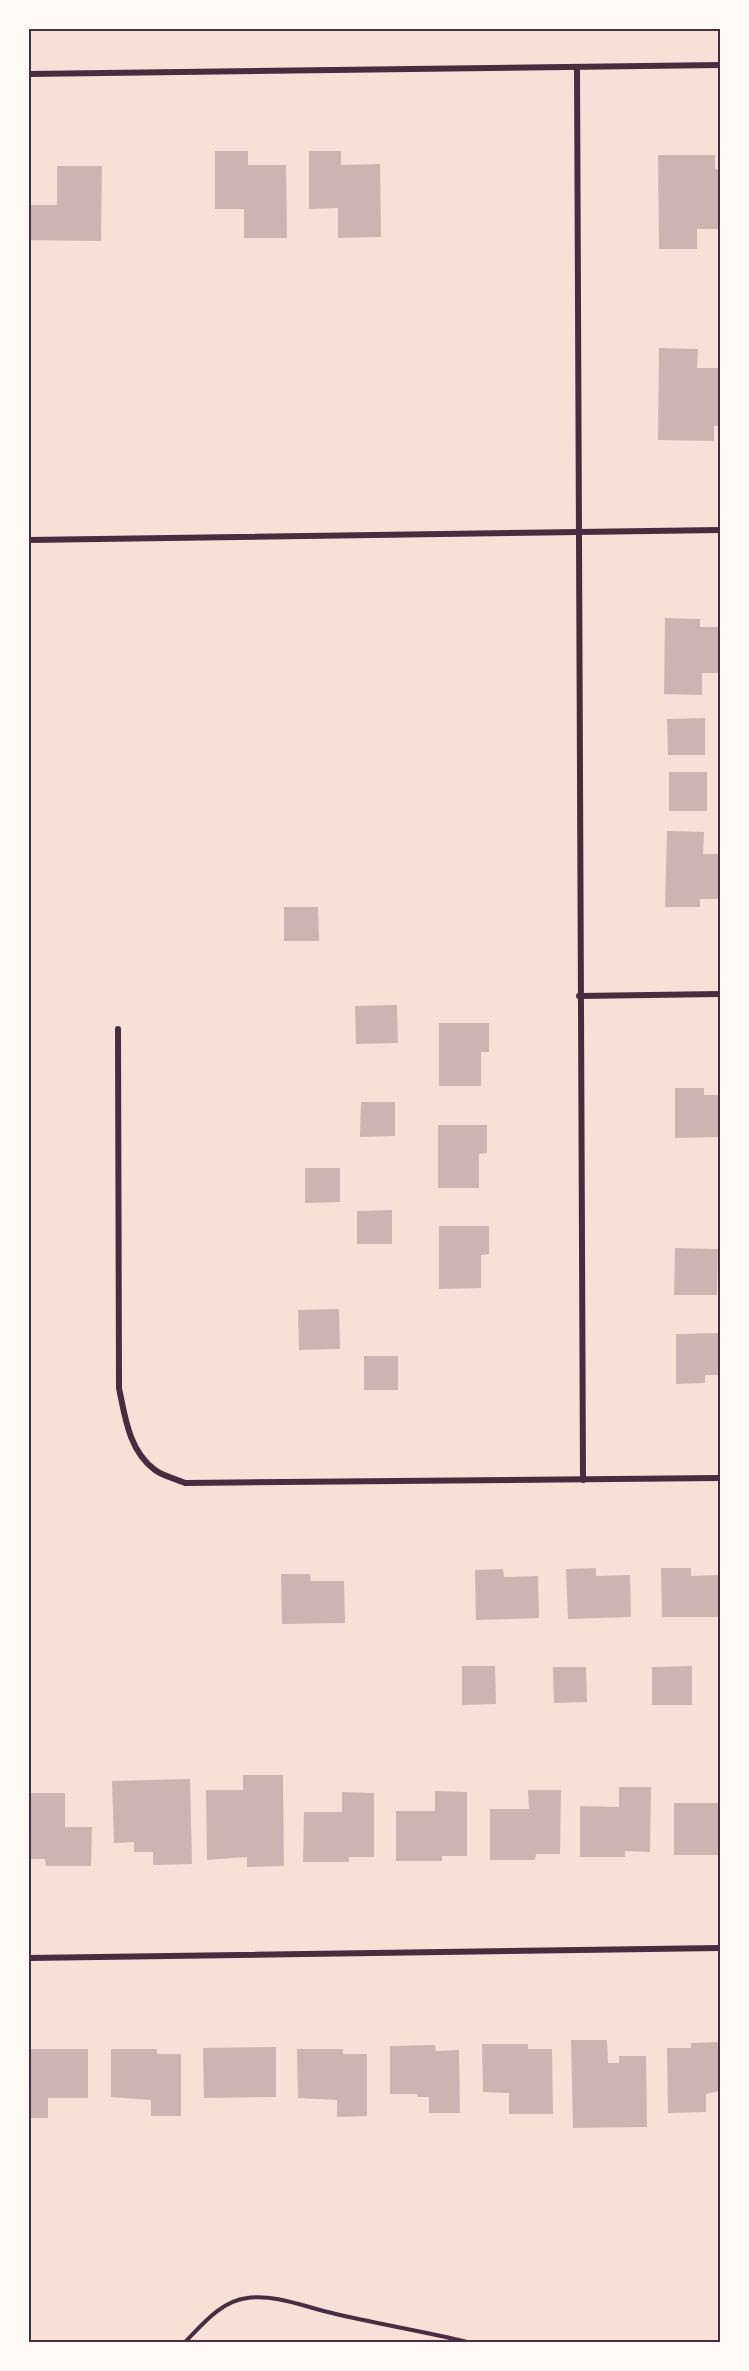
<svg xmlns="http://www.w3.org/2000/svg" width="749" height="2371" font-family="Ubuntu,sans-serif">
	<rect width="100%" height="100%" fill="#f7e1d7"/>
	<g fill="#ccb4b1">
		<polygon points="215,151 248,151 248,165 286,165 287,238 244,238 244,209 215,209"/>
		<polygon points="309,151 341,151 341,165 380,164 381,237 338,238 338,208 309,209"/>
		<polygon points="658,155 715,155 715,169 720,169 720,229 697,229 697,249 659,249"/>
		<polygon points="57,166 102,166 101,241 29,240 29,205 57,205"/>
		<polygon points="659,348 698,349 697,368 720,368 720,426 714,426 714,441 658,440"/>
		<polygon points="665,618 700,619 700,627 720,627 720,673 702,673 702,695 664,694"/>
		<polygon points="705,718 705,755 668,755 667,719"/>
		<rect x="669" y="772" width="38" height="39"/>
		<polygon points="667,831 704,832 703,854 720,854 720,899 700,899 700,907 665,907"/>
		<polygon points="284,907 318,907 319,941 284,941"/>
		<polygon points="397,1005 398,1043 356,1044 355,1006"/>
		<polygon points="439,1023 489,1023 489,1052 481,1052 481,1086 439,1086"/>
		<polygon points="675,1088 704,1088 704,1095 720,1095 720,1137 675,1138"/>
		<polygon points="361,1102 395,1102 395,1136 360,1137"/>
		<polygon points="438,1125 487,1125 487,1153 479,1154 479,1188 438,1188"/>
		<polygon points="305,1168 340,1168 340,1202 305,1203"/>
		<polygon points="392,1210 392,1244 357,1244 357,1211"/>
		<polygon points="439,1226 489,1226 489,1254 481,1255 481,1288 439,1289"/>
		<polygon points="675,1248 718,1249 717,1295 674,1295"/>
		<polygon points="339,1309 340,1349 299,1350 298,1310"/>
		<polygon points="720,1333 720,1375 705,1375 705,1383 676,1384 676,1334"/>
		<rect x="364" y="1356" width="34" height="34"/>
		<polygon points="596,1568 596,1576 630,1575 631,1617 568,1619 566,1569"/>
		<polygon points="661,1568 691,1568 691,1576 720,1575 720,1617 662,1617"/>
		<polygon points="503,1569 504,1577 538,1576 539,1618 476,1620 475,1570"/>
		<polygon points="281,1574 310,1574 311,1581 344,1581 345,1623 282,1624"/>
		<polygon points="462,1666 495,1666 496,1704 462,1705"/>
		<polygon points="692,1666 692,1705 652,1705 652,1667"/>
		<polygon points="553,1667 586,1667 587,1702 554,1703"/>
		<polygon points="243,1775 283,1775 284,1866 247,1867 247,1857 207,1860 206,1790 243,1790"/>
		<polygon points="190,1779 192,1864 153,1865 153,1852 134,1852 134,1842 114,1843 112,1781"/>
		<polygon points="619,1787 651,1787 650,1852 625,1851 625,1857 580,1857 580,1806 619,1807"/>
		<polygon points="528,1790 561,1790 560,1854 536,1854 535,1860 490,1860 490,1809 529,1809"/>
		<polygon points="435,1791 467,1792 467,1856 442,1856 442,1861 396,1861 396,1811 435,1811"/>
		<polygon points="342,1792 374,1793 374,1857 349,1857 349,1862 303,1862 304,1812 342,1812"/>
		<polygon points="28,1793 65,1793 65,1827 92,1827 91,1866 46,1866 45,1859 28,1859"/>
		<rect x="674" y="1803" width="46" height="52"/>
		<polygon points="571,2040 607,2040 608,2063 619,2063 619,2056 646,2056 647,2127 573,2128"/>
		<polygon points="720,2042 720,2091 706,2094 706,2112 668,2113 667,2048 691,2048 691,2043"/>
		<polygon points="482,2044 528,2044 528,2049 552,2049 553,2114 509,2114 509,2093 483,2092"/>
		<polygon points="435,2045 436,2051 459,2050 460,2113 429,2113 429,2097 417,2097 417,2094 390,2094 390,2046"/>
		<polygon points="276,2047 276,2097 204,2098 203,2048"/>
		<polygon points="28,2049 88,2049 88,2098 48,2098 48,2118 28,2118"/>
		<polygon points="111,2049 157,2049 157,2054 181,2054 181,2116 151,2116 151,2100 111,2097"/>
		<polygon points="297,2049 343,2049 343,2054 367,2054 367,2116 337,2117 337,2100 298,2098"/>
	</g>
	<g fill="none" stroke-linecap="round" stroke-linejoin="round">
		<path stroke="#4a2c40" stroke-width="4" d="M185 2342C202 2325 221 2301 247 2298 276 2294 305 2307 332 2313 377 2324 423 2331 467 2342"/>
		<g stroke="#4a2c40" stroke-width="6">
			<polyline points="577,67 583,1480"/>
			<polyline points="28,74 720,65"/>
			<polyline points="28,540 720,530"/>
			<polyline points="579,996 720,994"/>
			<path d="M118 1029 119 1388C125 1417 129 1451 155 1470 163 1476 176 1479 185 1483L720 1478"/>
			<polyline points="28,1958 720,1948"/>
		</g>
	</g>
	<rect width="749" height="2371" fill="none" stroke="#fffaf5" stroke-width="60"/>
	<rect x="30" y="30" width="689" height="2311" fill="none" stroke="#4a2c40" stroke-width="2"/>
</svg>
